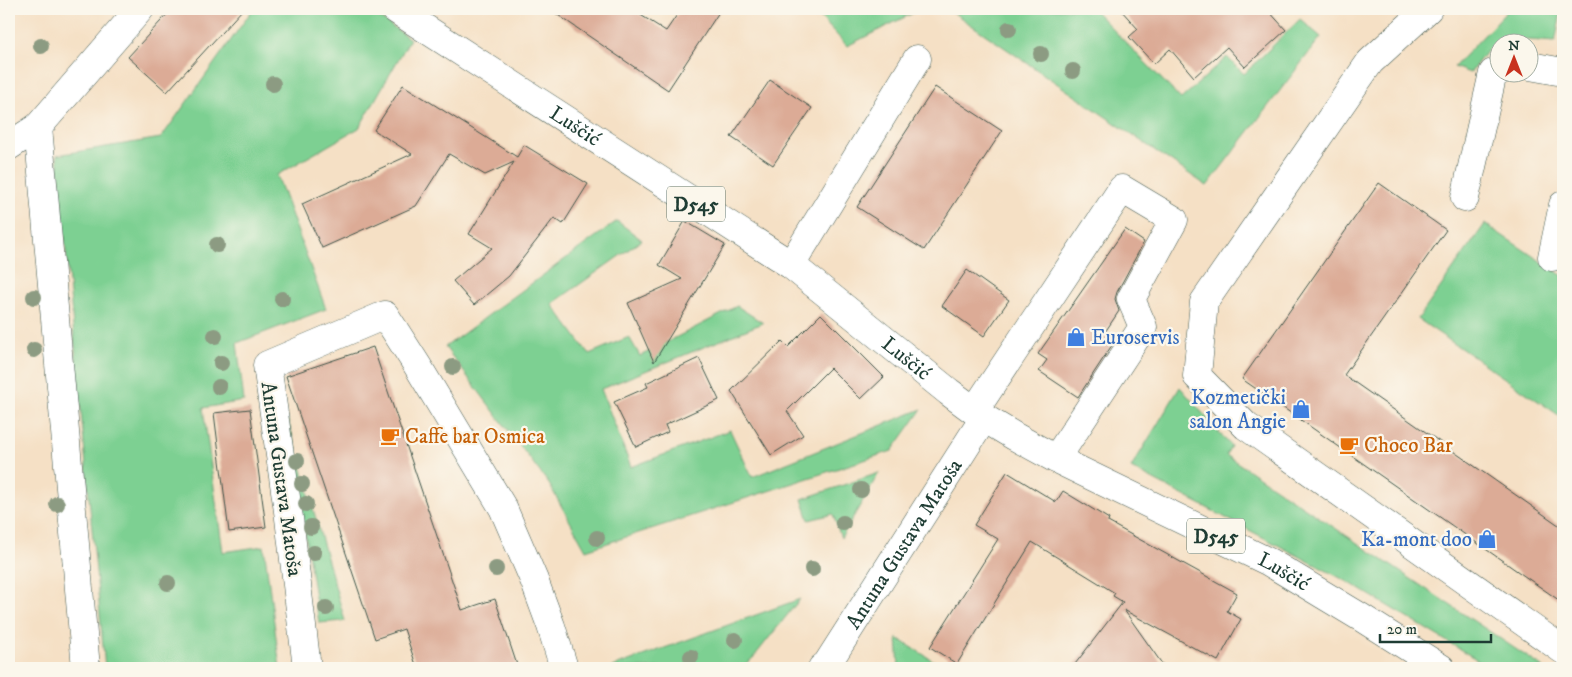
<svg xmlns="http://www.w3.org/2000/svg" width="1572" height="677" font-family="'IM FELL DW Pica',serif">
	<rect width="100%" height="100%" fill="#fbf7ec"/>
	<filter id="ink" filterUnits="userSpaceOnUse"><feTurbulence type="fractalNoise" baseFrequency=".02" numOctaves="2"/><feDisplacementMap in="SourceGraphic" scale="10" xChannelSelector="R" yChannelSelector="G"/><feConvolveMatrix kernelMatrix="1 2 1 2 8 2 1 2 1" color-interpolation-filters="sRGB"/></filter>
	<filter id="wash" filterUnits="userSpaceOnUse"><feTurbulence type="fractalNoise" baseFrequency=".0096" numOctaves="4" result="noise"/><feDisplacementMap in="SourceGraphic" scale="20" xChannelSelector="R" yChannelSelector="G"/><feGaussianBlur stdDeviation="1.12" result="paint"/><feColorMatrix in="noise" values="0 0 0 0 0 0 0 0 0 0 0 0 0 0 0 0 0 1.4 0 .05"/><feComposite in="paint" operator="in"/></filter>
	<g filter="url(#wash)">
		<rect width="100%" height="100%" fill="#f5e0c5"/>
		<g fill="#7dd092" stroke="#4e8663">
			<polygon points="253,9 368,9 410,39 359,128 277,175 326,309 237,343 244,401 203,408 223,552 264,546 280,668 105,668 57,155 161,138"/>
			<polygon points="813,9 921,9 847,46"/>
			<polygon points="948,9 1093,9 1181,99 1227,57 1244,74 1300,19 1321,37 1207,186"/>
			<polygon points="1509,9 1562,9 1555,42 1515,39 1506,42 1500,42 1499,45 1488,49 1470,73 1454,67"/>
			<polygon points="617,221 642,240 552,304 589,354 629,337 640,356 737,306 763,323 601,389 631,467 730,430 752,477 922,409 892,451 586,550 549,484 445,347"/>
			<polygon points="1485,224 1563,276 1563,418 1418,319"/>
			<polygon points="1180,387 1231,446 1226,455 1544,668 1491,668 1348,582 1131,468"/>
			<polygon points="287,417 345,621 319,623"/>
			<polygon points="879,473 841,538 833,514 809,520 802,499"/>
			<polygon points="800,599 753,658 740,668 612,668 612,667"/>
			<polygon points="897,638 945,668 899,668"/>
		</g>
		<g id="blocks">
			<g fill="#dcab96">
				<polygon points="172,9 243,9 167,92 128,57"/>
				<polygon points="549,9 631,9 666,31 681,9 721,9 668,90"/>
				<polygon points="1120,9 1267,9 1286,30 1245,67 1227,47 1194,77 1170,49 1154,64 1129,37 1138,29"/>
				<polygon points="770,80 812,108 773,165 731,137"/>
				<polygon points="403,85 517,157 524,145 588,184 563,224 554,218 509,276 474,305 453,281 492,248 469,234 514,162 485,175 449,154 416,206 322,248 302,204 412,154 374,130"/>
				<polygon points="935,87 1002,131 924,250 857,207"/>
				<polygon points="1379,183 1446,230 1344,375 1563,528 1563,603 1242,379"/>
				<polygon points="685,221 725,245 654,362 628,303 682,279 659,265"/>
				<polygon points="1125,229 1144,242 1117,292 1115,299 1119,311 1105,332 1116,339 1078,397 1039,371 1047,360 1038,354"/>
				<polygon points="967,270 1009,300 984,336 942,306"/>
				<polygon points="821,314 884,377 861,399 830,368 787,411 803,435 771,455 731,391 782,341 788,347"/>
				<polygon points="373,347 462,610 495,599 518,668 417,668 404,629 375,639 286,376"/>
				<polygon points="699,358 719,400 665,425 668,432 636,447 614,402 648,387 646,383"/>
				<polygon points="250,409 266,527 229,532 214,413"/>
				<polygon points="1007,472 1056,502 1063,491 1109,519 1108,522 1237,593 1227,611 1241,619 1218,661 1124,610 1165,668 1072,668 1123,602 1113,596 1115,593 1032,542 957,664 930,647 998,539 974,525"/>
			</g>
		</g>
	</g>
	<g filter="url(#ink)">
		<use href="#blocks" fill-opacity="0" stroke="#3f554a" stroke-width="1"/>
		<g fill="none" stroke-linecap="round" stroke-linejoin="round">
			<g stroke="#3f554a" stroke-width="29">
				<g id="minor">
					<polyline points="1428,9 1370,62 1204,302 1197,376 1246,426 1563,650"/>
					<polyline points="1530,66 1563,72"/>
					<polyline points="38,127 140,9"/>
					<polyline points="9,146 38,127 86,668"/>
					<polyline points="1465,198 1493,73 1500,71"/>
					<polyline points="1552,257 1563,205"/>
					<polyline points="791,265 917,59"/>
					<polyline points="975,410 1122,189 1174,220 1131,299 1143,327 1056,459"/>
					<polyline points="307,668 289,518 267,365 385,315 417,365 503,508 534,580 551,626 564,668"/>
					<path id="s1" d="M822 668 827 664 984 418"/>
				</g>
			</g>
			<g stroke="#3f554a" stroke-width="29">
				<g id="major">
					<path id="s2" d="M395 9 791 265 949 392 984 418 1014 436 1056 459 1269 562 1362 618 1441 668"/>
				</g>
			</g>
			<use href="#minor" stroke="#fff" stroke-width="28"/>
			<use href="#major" stroke="#fff" stroke-width="28"/>
		</g>
		<g fill="#8c9b82">
			<circle cx="1009" cy="29" r="8"/>
			<circle cx="41" cy="46" r="8"/>
			<circle cx="1041" cy="54" r="8"/>
			<circle cx="1073" cy="71" r="8"/>
			<circle cx="273" cy="84" r="8"/>
			<circle cx="217" cy="245" r="8"/>
			<circle cx="34" cy="297" r="8"/>
			<circle cx="282" cy="299" r="8"/>
			<circle cx="215" cy="336" r="8"/>
			<circle cx="34" cy="350" r="8"/>
			<circle cx="221" cy="363" r="8"/>
			<circle cx="453" cy="367" r="8"/>
			<circle cx="219" cy="387" r="8"/>
			<circle cx="297" cy="461" r="8"/>
			<circle cx="302" cy="484" r="8"/>
			<circle cx="861" cy="490" r="8"/>
			<circle cx="57" cy="504" r="8"/>
			<circle cx="306" cy="504" r="8"/>
			<circle cx="843" cy="523" r="8"/>
			<circle cx="311" cy="527" r="8"/>
			<circle cx="597" cy="538" r="8"/>
			<circle cx="314" cy="553" r="8"/>
			<circle cx="496" cy="569" r="8"/>
			<circle cx="812" cy="569" r="8"/>
			<circle cx="168" cy="583" r="8"/>
			<circle cx="326" cy="608" r="8"/>
			<circle cx="735" cy="640" r="8"/>
			<circle cx="691" cy="657" r="8"/>
		</g>
	</g>
	<defs>
		<g id="shop-bare" transform="scale(1.5)"><path d="M-5-2.5h2.3a2.7 3.5 0 0 1 5.4 0H5L5.5 6h-11ZM-1.5-2.5h3a1.5 2.3 0 0 0-3 0Z" fill="#3f7fe0" stroke="#fbf7ec" stroke-width="2.5" paint-order="stroke"/></g>
		<g id="cafe-bare" transform="scale(1.5)"><path d="M-5.5-4.5H6V0H3Q3 3.5 0 3.5H-2.5Q-5.5 3.5-5.5 0ZM3-3.2v2h1.7v-2ZM-6 4.5H4V6H-6Z" fill="#e8710a" stroke="#fbf7ec" stroke-width="2.5" paint-order="stroke"/></g>
	</defs>
	<g fill-rule="evenodd">
		<use href="#shop-bare" x="1076" y="337"/>
		<use href="#shop-bare" x="1301" y="409"/>
		<use href="#cafe-bare" x="390" y="436"/>
		<use href="#cafe-bare" x="1349" y="445"/>
		<use href="#shop-bare" x="1487" y="539"/>
	</g>
	<g text-anchor="middle" stroke-width="4.5" stroke-linejoin="round" paint-order="stroke">
		<g fill="#fbf7ec" stroke="#61756b" stroke-width="1">
			<rect x="667" y="186.5" width="58" height="35" rx="4"/>
			<rect x="1187" y="518.5" width="58" height="35" rx="4"/>
		</g>
		<g font-size="20" font-weight="bold" fill="#1f3d34">
			<text x="696" y="211">D545</text>
			<text x="1216" y="543">D545</text>
		</g>
		<g font-size="21" fill="#1f3d34" stroke="#fbf7ec">
			<text dy="7" stroke="none"><textPath href="#s2" startOffset="215">Luščić</textPath></text>
			<text dy="7" stroke="none"><textPath href="#s2" startOffset="620">Luščić</textPath></text>
			<text transform="translate(282 479) rotate(82)" y="7">Antuna Gustava Matoša</text>
			<text dy="7" stroke="none"><textPath href="#s1" startOffset="149">Antuna Gustava Matoša</textPath></text>
			<text dy="7" stroke="none"><textPath href="#s2" startOffset="1055">Luščić</textPath></text>
		</g>
		<g font-size="21" fill="#366cbe" stroke="#fbf7ec" text-anchor="end">
			<text x="1091" y="344" text-anchor="start">Euroservis</text>
			<text x="1286" y="404">Kozmetički<tspan x="1286" dy="24">salon Angie</tspan></text>
			<text x="1472" y="546">Ka-mont doo</text>
		</g>
		<g font-size="21" fill="#c56008" stroke="#fbf7ec" text-anchor="start">
			<text x="405" y="443">Caffe bar Osmica</text>
			<text x="1364" y="452">Choco Bar</text>
		</g>
	</g>
	<rect width="1572" height="677" fill="none" stroke="#fbf7ec" stroke-width="30"/>
	<g transform="translate(1514 58)"><circle r="24" fill="#fbf7ec" stroke="#a3ada2"/>
	<path d="M0-4L9 19L0 12L-9 19Z" fill="#c8321e"/>
	<text y="-8" font-size="14" font-weight="bold" text-anchor="middle" fill="#1f3d34">N</text>
	</g>
	<path d="M1380 634v8h111v-8" fill="none" stroke="#1f3d34" stroke-width="2.5"/>
	<text x="1387" y="634" font-size="15" fill="#1f3d34" stroke="#fbf7ec" stroke-width="4" paint-order="stroke">20 m</text>
</svg>
